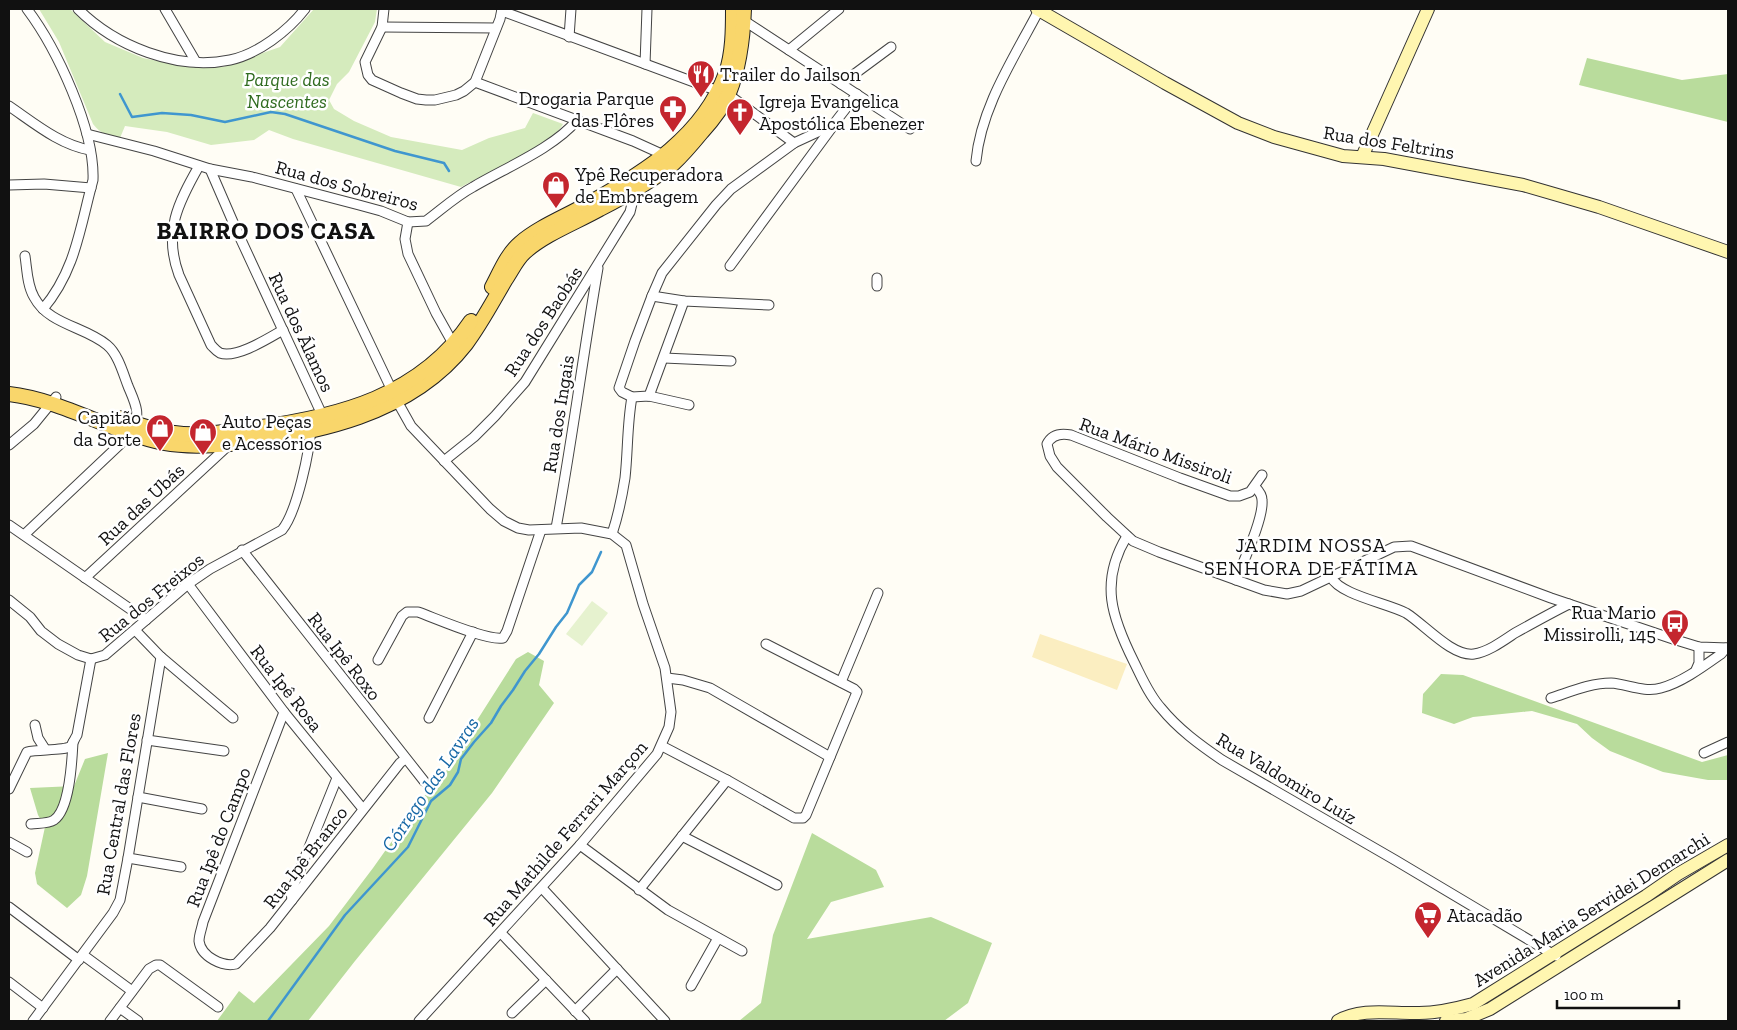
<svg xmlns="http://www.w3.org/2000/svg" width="1737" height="1030" font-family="'Zilla Slab',serif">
	<rect width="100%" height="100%" fill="#fffdf5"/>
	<path fill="#d5ebbd" d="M39 9H70L105 42 143 58 182 66 223 67 280 47 314 9H377L375 22 349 72 337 84 329 100 334 109 354 121 391 137 462 150 489 138 525 128 533 113 563 124C553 145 483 175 461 187L293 139 269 130 254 140 211 145 167 132 125 126 120 138C108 136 101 134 93 124L59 42Z"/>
	<g fill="#b9dc9c">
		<polygon points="1587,58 1682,80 1728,74 1728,122 1579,85"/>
		<polygon points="528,652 544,661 539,685 554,703 492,793 355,961 308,1021 217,1021 239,991 254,1003 329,926 373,868 424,796 454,762 453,758 516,659"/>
		<polygon points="1441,674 1463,675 1702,762 1728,755 1728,780 1708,780 1663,772 1610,751 1592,738 1577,724 1532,711 1473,717 1454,724 1422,713 1423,694"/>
		<polygon points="108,753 87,876 81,895 67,908 37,884 35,873 45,827 38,815 30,788 74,786 85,759"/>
		<polygon points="812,833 876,870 884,887 831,902 807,939 931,917 992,943 968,1003 944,1021 739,1021 761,1003 773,935"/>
	</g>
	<polygon fill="#fbeec1" points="1040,634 1127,664 1117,690 1032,657"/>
	<polygon fill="#e6f2cf" points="592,601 608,613 582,646 566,634"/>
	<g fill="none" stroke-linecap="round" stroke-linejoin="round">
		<g stroke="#3f96cf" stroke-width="2.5">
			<polyline points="120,94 132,117 162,113 191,115 225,122 271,112 285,114 395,151 444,163 449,171"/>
			<polyline points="268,1021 345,915 408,847 431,801 450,785 458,772 461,759 474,742 491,723 501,706 513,690 525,671 539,654 556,627 567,613 579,585 592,572 601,552"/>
		</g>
		<g stroke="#444" stroke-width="11">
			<g id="street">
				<path d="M27 9C57 49 95 130 93 180 80 227 76 270 43 309"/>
				<path d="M78 9C115 46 177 71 230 60 258 54 288 31 305 9"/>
				<polyline points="165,9 196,62"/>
				<polyline points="384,9 382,27 365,62 368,75 372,80 401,93 417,99 426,100 435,100 456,95 464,91 475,82 500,19 502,9"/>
				<polyline points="502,11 729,95 794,143"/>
				<polyline points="740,18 910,129"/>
				<polyline points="382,27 496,28"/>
				<polyline points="569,37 571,9"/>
				<polyline points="789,50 839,9"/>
				<polyline points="645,64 647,9"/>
				<polyline points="475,82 633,141 666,156"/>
				<polyline points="841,84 891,47"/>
				<path d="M9 106C34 123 60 145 90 150"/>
				<path d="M87 134 154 151 210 169 252 177 359 205 381 211 408 222 426 221C441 210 456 196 473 187 505 168 554 148 577 120"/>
				<path d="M976 161C981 107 1014 58 1039 10"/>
				<path d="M199 166C178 203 163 232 179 275L211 345C214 348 216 351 220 353 236 359 269 338 283 330"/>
				<polyline points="210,169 236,229 324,419"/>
				<polyline points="9,185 44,184 91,188"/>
				<polyline points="296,189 397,401 411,426 490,509 504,521 518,528 529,530 581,528 612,534 626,545 643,604 665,668 671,712 669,727 657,754 580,845 419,1021"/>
				<polyline points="408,222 405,239 408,254 436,313 455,347"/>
				<polyline points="730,266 833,126"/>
				<polyline points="877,286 877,278"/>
				<polyline points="652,296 684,301 769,305"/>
				<polyline points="664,358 731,361"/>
				<polyline points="649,396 684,301"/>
				<polyline points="689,405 649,396 632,397 622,392 619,388 635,341 652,296 662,273 716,205 731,189 794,143 833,125 857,94"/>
				<polyline points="9,445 34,424 56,397"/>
				<polyline points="444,461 474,437 495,416 525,382 630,212 636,187"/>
				<path d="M1262 475 1250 492 1239 496H1230L1180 478 1071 435C1061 433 1052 434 1047 444L1050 456 1057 467 1107 517 1133 541 1159 552 1264 590 1287 594 1301 591 1394 547 1411 546 1551 598 1673 639 1699 647 1728 648"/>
				<polyline points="9,525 146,620"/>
				<path d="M556 528C572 442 583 355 598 268"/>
				<path d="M612 534C618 516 622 497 625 478 628 451 627 424 632 397"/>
				<path d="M24 535 132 433C141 413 136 405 128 386 123 373 118 354 107 345 84 326 49 325 34 297 27 285 27 269 25 256"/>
				<path d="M1127 536C1099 582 1112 618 1134 662 1142 678 1149 695 1161 708 1178 729 1200 745 1222 760L1395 860 1556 956"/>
				<polyline points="242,550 424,781"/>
				<path d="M1331 577C1340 595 1387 603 1406 613 1424 624 1452 657 1474 654 1488 652 1503 641 1515 633 1533 623 1551 613 1569 604"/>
				<polyline points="85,578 230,444"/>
				<path d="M1236 580C1243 562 1264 518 1262 500 1262 495 1259 491 1255 487"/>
				<polyline points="188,584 284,712 363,809"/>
				<path d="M9 600 30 617 41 631 58 644 78 655 91 659 105 655 188 584 210 569 282 530C297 512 310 450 311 426"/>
				<polyline points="135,630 161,657 233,718"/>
				<path d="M378 660 402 616 407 612H418C435 618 487 641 503 638L507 631 541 530"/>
				<polyline points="1696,670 1699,663 1699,647"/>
				<polyline points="667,678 683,680 710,688 830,757"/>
				<polyline points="841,682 878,593"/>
				<path d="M1551 698C1570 692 1590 683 1611 683 1627 684 1644 693 1661 688 1681 683 1704 666 1721 654L1726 648"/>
				<path d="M284 712 203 922C202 928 199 935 199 941 201 957 223 967 236 964L270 928 400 763 405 759"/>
				<polyline points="429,718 473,632"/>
				<polyline points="35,725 38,738 45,749"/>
				<polyline points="147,740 224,751"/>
				<polyline points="662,746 727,780 794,818 803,818 806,815 857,692 854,689 766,644"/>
				<polyline points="1704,753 1728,742"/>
				<path d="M9 789 27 752C38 749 65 751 71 746 73 743 75 738 77 735L91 659"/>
				<polyline points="138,797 202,809"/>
				<path d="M31 824C37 823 48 824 54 820 70 809 72 760 73 742"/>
				<polyline points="682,836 777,885"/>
				<polyline points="9,842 27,852"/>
				<polyline points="580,845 668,910 742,951"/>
				<polyline points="128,858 181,867"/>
				<polyline points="542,888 665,1021"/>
				<polyline points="639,890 727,780"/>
				<polyline points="292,900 291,892 337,778"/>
				<polyline points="9,907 79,960"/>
				<polyline points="501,933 585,1021"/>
				<polyline points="83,955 132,991"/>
				<polyline points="9,982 43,1008"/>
				<polyline points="691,986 718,938"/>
				<polyline points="120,1008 138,1021"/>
				<polyline points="575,1011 617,969"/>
				<polyline points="512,1013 546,980"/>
				<polyline points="33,1021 113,913 120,900 128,858 161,657"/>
				<polyline points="110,1021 149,969 156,965 160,965 218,1007"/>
			</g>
		</g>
		<g stroke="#333" stroke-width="14">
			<g id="secondary">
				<polyline points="1037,9 1165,83 1238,123 1274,137 1343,156 1384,159 1523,185 1599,207 1728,252"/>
				<polyline points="1362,157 1428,9"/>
				<path d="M1338 1021C1361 1007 1393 1014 1419 1013 1438 1013 1455 1009 1473 1004L1646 896 1678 874 1728 845"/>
				<polyline points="1446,1021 1466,1019 1490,1009 1728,860"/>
			</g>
		</g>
		<g stroke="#222" stroke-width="16">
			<g id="primary">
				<path d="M492 287C500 272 507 254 520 243 540 226 567 216 589 203 645 172 703 136 726 73 733 53 733 29 733 9"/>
				<path d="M9 394C62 400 111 432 164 443 185 447 208 446 230 444 315 434 411 415 466 344 481 324 493 301 506 279 512 270 517 259 525 252 545 234 577 222 600 209 625 196 651 182 673 164 684 154 693 143 702 132 712 121 723 107 729 93 740 66 743 37 744 9"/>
				<path d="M119 418C137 424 155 431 174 433 201 437 227 431 254 428 338 417 421 396 471 321"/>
			</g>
		</g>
		<use href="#street" stroke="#fff" stroke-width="9"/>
		<use href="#secondary" stroke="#fff6b0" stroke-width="12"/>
		<use href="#primary" stroke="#f9d66b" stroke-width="14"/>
	</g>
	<defs>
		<g id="restaurant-pin" transform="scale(1.4375)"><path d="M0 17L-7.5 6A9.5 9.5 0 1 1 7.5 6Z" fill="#c4262e" stroke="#fff"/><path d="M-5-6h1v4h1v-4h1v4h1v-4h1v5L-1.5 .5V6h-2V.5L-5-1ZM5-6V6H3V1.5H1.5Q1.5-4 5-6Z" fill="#fff"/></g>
		<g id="pharmacy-pin" transform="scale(1.4375)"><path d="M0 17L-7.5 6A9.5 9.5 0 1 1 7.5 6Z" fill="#c4262e" stroke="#fff"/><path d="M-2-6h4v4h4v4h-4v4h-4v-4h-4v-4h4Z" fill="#fff"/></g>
		<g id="church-pin" transform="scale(1.4375)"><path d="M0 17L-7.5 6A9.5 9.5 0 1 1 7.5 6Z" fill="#c4262e" stroke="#fff"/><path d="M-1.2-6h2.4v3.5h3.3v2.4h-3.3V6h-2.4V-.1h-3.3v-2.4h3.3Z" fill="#fff"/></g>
		<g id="shop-pin" transform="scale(1.4375)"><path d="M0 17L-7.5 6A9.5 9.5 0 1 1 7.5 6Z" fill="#c4262e" stroke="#fff"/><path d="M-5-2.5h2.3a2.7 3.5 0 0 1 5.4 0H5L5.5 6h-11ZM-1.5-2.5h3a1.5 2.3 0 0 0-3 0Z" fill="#fff"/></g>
		<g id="bus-pin" transform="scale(1.4375)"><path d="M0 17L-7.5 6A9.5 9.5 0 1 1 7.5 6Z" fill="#c4262e" stroke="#fff"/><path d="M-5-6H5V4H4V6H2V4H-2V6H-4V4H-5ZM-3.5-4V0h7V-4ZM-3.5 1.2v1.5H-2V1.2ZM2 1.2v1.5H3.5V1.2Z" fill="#fff"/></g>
		<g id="supermarket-pin" transform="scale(1.4375)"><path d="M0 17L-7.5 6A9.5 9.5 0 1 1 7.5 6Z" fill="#c4262e" stroke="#fff"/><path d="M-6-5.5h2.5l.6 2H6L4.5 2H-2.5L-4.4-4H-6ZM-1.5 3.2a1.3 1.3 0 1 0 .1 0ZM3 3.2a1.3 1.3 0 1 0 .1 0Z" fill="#fff"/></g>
	</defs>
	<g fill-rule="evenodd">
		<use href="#restaurant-pin" x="701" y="74"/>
		<use href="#pharmacy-pin" x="673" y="109"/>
		<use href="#church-pin" x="740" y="112"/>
		<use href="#shop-pin" x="556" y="185"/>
		<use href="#shop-pin" x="160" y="428"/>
		<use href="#shop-pin" x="203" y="432"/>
		<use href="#bus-pin" x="1675" y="623"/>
		<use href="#supermarket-pin" x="1428" y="915"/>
	</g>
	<g text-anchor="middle" stroke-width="5" stroke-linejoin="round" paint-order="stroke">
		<g font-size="19" fill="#111" stroke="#fff" text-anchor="start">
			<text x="720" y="81">Trailer do Jailson</text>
			<text x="654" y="105" text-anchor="end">Drogaria Parque<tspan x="654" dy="22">das Flôres</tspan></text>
			<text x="759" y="108">Igreja Evangelica<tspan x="759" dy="22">Apostólica Ebenezer</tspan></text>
			<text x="575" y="181">Ypê Recuperadora<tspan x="575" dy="22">de Embreagem</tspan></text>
			<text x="141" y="424" text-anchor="end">Capitão<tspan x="141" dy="22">da Sorte</tspan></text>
			<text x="222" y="428">Auto Peças<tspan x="222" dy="22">e Acessórios</tspan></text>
			<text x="1656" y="619" text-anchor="end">Rua Mario<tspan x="1656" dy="22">Missirolli, 145</tspan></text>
			<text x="1447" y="922">Atacadão</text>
		</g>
		<g font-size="19" font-style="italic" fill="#2f6b1f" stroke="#fff">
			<text x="287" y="86">Parque das<tspan x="287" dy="22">Nascentes</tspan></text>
		</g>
		<g font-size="19" fill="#111" stroke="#fff">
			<text transform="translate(1389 142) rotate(9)" y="7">Rua dos Feltrins</text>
			<text transform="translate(347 185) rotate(15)" y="7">Rua dos Sobreiros</text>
			<text transform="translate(543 321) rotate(-57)" y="7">Rua dos Baobás</text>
			<text transform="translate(302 332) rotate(65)" y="7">Rua dos Álamos</text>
			<text transform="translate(558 414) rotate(-81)" y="7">Rua dos Ingais</text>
			<text transform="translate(1156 450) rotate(20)" y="7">Rua Mário Missiroli</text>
			<text transform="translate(141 504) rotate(-43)" y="7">Rua das Ubás</text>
			<text transform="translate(151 597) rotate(-39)" y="7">Rua dos Freixos</text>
			<text transform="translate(345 656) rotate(52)" y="7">Rua Ipê Roxo</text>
			<text transform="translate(287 688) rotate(52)" y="7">Rua Ipê Rosa</text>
			<text transform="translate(1287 778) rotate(31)" y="7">Rua Valdomiro Luíz</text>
			<text transform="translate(118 804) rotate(-80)" y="7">Rua Central das Flores</text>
			<text transform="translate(565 833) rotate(-49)" y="7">Rua Mathilde Ferrari Marçon</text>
			<text transform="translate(218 837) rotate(-69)" y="7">Rua Ipê do Campo</text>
			<text transform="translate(305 857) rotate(-52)" y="7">Rua Ipê Branco</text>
			<text transform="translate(1591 909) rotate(-32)" y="7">Avenida Maria Servidei Demarchi</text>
		</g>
		<g font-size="20" letter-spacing="1" fill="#111" stroke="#fff">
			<text x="1311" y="552">JARDIM NOSSA<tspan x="1311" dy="23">SENHORA DE FÁTIMA</tspan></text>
		</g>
		<g font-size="20" font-style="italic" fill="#1768a6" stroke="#fff">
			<text transform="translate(430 784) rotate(-56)" y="7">Córrego das Lavras</text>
		</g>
		<g font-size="24" font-weight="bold" letter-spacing="1" fill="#111" stroke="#fff">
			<text x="266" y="239">BAIRRO DOS CASA</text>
		</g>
	</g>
	<rect width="1737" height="1030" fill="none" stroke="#111111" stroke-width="20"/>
	<path d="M1557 1000v8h122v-8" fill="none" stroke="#111111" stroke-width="2.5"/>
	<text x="1564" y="1000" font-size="15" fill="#111111" stroke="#ffffff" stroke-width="4" paint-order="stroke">100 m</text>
</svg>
